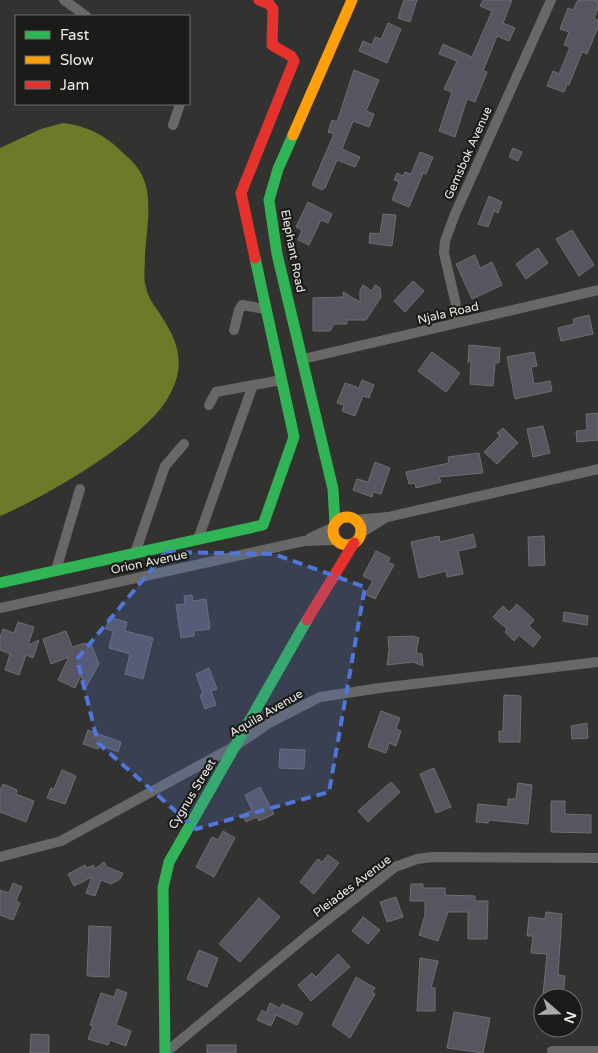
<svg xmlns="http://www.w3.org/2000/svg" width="598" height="1053" font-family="'Varela Round',sans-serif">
	<rect width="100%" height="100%" fill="#323330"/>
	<path fill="#6d7b29" d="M63 123C87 126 103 134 120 150 125 155 132 160 136 166 156 189 146 229 145 257 145 267 143 278 146 287 148 298 154 305 160 314 180 344 187 368 166 401 141 441 44 498 0 516V148L41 129Z"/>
	<g fill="#585460" stroke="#6e6e6e">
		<polygon points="404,0 417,0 410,22 398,18"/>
		<polygon points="483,0 512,0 503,23 515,28 509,41 497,36 483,71 487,72 475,102 467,99 455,137 439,131 452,92 444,89 457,61 439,54 443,44 472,57 492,11 480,6"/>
		<polygon points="578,0 597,0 598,8 594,19 598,20 598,27 587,54 582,52 569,85 567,84 564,92 547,86 553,71 559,74 570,47 564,45 569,32 560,29 568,8 573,10"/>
		<polygon points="388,23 401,29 387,63 359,51 363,41 372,45 375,37 381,39"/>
		<polygon points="354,70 379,80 366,111 374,114 369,127 353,121 342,149 360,157 355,167 337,160 325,188 322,190 312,185 334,134 328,132 332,120 337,122"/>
		<polygon points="513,148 522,152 518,161 509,157"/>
		<polygon points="420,152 433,157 426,174 423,173 409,207 392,200 399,182 394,180 397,173 403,176 405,172 411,174"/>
		<polygon points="489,196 502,202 498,213 494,211 488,227 478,224"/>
		<polygon points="308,202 332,214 328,223 321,220 309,245 298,240 302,230 296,227"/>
		<polygon points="383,214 396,215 392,246 369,243 370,233 380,234"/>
		<polygon points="572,230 594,265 579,276 556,239"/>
		<polygon points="538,248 548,263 526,279 516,264"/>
		<polygon points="475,255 480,268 492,262 502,285 472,299 456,264"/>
		<polygon points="413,281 424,291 405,312 394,301"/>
		<polygon points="363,285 372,291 375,285 380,288 381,297 366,320 347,320 347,324 334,324 330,331 313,331 313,298 344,297 343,292 360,302 360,290"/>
		<polygon points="589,315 593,334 561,341 558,328 574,324 573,319"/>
		<polygon points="469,345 500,348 499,363 495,363 493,386 470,384 471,359 468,363"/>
		<polygon points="432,352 460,373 446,392 418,371"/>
		<polygon points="534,352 537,366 531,367 534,384 550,381 552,391 515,399 507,357"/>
		<polygon points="362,380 374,385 369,398 363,396 355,416 342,411 344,405 337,403 345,383 359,388"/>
		<polygon points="598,413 598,440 577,442 576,431 587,430 586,414"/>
		<polygon points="543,426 550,453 533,457 527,429"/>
		<polygon points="503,428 518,443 497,464 484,452 500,436 497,433"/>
		<polygon points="479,453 483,473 439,477 441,482 416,488 415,483 409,484 406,472 449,463 448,457"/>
		<polygon points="375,462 390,468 381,494 373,492 372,497 353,490 357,479 368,482"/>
		<polygon points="473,534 476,547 458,551 463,574 447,577 446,571 419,578 411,542 439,536 440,542"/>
		<polygon points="544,536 545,565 529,566 528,537"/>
		<polygon points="376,551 390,558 388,562 394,565 375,599 365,594 373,581 363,576"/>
		<polygon points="192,595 193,601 206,599 210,629 194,631 194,636 181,638 176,605 185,604 184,596"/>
		<polygon points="517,604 534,620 529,626 541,637 533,647 519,635 514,641 505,632 507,629 493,617 503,606 509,612"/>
		<polygon points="564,612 588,616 587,625 563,621"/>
		<polygon points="109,617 127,622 125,631 153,638 143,679 125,674 130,654 109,648 113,631 106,629"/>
		<polygon points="18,622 34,627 28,645 39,640 33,658 26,655 19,675 5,670 10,654 0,650 0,638 3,629 14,633"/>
		<polygon points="66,631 72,647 85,643 92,646 99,664 85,689 81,675 75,688 58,680 69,657 51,664 43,639"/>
		<polygon points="413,636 419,638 416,653 422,654 423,666 413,662 387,665 389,650 388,637"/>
		<polygon points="209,668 217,689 211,691 216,705 205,709 200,695 203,694 196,674"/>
		<polygon points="504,695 521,696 520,742 499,742 499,731 503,731"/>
		<polygon points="381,711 400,718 396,729 401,731 396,746 389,743 386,753 368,747"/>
		<polygon points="587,723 588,738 572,739 571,726"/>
		<polygon points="88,730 121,742 118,752 100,745 98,749 83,744"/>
		<polygon points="280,749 305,750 304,769 279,768"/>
		<polygon points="434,768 451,807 436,813 420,774"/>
		<polygon points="62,770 76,776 65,804 47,798 51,788 54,789"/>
		<polygon points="391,782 400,792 368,822 358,811"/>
		<polygon points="518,783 532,785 528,824 489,820 488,823 476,822 478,804 508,807 508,799 516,799"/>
		<polygon points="3,784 17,790 16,794 34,801 26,822 0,812 0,791"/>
		<polygon points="260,787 274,814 259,821 257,817 246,822 242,815 252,810 245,795"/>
		<polygon points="551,801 565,801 565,814 591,815 591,833 551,832"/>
		<polygon points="223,831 235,838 214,877 196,867 212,837 218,840"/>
		<polygon points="328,855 339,863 314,894 300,882 318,859 322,862"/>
		<polygon points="104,862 107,867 123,873 120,879 111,884 101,880 95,896 86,893 92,877 74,886 68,874 85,865 87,868 93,865 95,869"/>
		<polygon points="13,883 22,887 16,901 20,903 13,920 0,915 0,890 9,893"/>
		<polygon points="411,884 423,884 423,888 445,888 445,895 475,896 475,901 488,901 487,939 468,939 468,912 448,912 438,941 419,935 425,915 425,901 410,901"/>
		<polygon points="396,897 403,917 387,922 380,902"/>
		<polygon points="259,898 280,917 240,962 219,944"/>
		<polygon points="546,912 562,914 558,975 565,976 563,997 543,995 547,954 531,953 533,936 527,936 529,917 545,919"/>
		<polygon points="363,917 380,930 368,944 352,931"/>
		<polygon points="89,926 111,927 109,977 87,976"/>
		<polygon points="199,950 218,958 207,987 187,979"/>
		<polygon points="338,954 350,967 311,1001 298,985 312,973 316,977"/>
		<polygon points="420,958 438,961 431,988 435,988 435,1011 417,1011"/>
		<polygon points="356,977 375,988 372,992 375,994 350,1038 332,1025"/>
		<polygon points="117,989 127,993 116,1025 131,1031 126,1046 110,1040 108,1045 88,1039 93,1026 90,1025 101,993 114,997"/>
		<polygon points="270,1003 280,1008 282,1004 303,1013 297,1025 276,1015 271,1026 257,1020 262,1010 266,1013"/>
		<polygon points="454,1012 490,1018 483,1053 447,1048"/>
		<polygon points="31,1034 49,1035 49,1053 30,1053"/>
		<rect x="207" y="1045" width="29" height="8"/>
	</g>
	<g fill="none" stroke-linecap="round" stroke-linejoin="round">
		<g stroke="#686867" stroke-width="10">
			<polyline points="64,0 86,16"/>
			<polyline points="173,125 180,104"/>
			<polyline points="460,322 444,253 445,241 455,214 551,0"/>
			<polyline points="234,330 239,310 242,305 265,309"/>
			<polyline points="303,359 598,290"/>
			<polyline points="209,405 216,392 281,380"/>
			<polyline points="354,520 388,517 598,469"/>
			<polyline points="361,533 385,518"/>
			<polyline points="310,538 334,527"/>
			<polyline points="198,539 253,385"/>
			<polyline points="135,553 165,466 184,444"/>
			<polyline points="56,570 80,489"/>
			<polyline points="0,608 304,541 336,540"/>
			<polyline points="0,857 61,841 237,745 269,723 320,697 380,688 598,662"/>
			<polyline points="552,1051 598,1051"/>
			<polyline points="165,1053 308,935 395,867 417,859 433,857 598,858"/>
		</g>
		<g stroke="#30b455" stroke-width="11">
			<polyline points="293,135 278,169 269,200 277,254 333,489 335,524"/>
			<polyline points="0,583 263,525 294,437 255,258"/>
			<polyline points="165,1053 163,888 169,862 307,620"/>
		</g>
		<g stroke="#ff9f0a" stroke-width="11">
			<polyline points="293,135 352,0"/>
			<circle cx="347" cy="531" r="14"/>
		</g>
		<g stroke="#e5322d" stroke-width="11">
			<polyline points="255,258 241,193 294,61 291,56 272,45 273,9 269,4 259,0"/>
			<polyline points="307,620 354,543"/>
		</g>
	</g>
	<path fill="#5076dc" fill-opacity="0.2" stroke="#5076dc" stroke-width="4" stroke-dasharray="10 6" stroke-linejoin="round" d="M166 552 274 554 365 587 329 792 196 829 98 743 77 659Z"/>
	<g text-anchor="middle" stroke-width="4.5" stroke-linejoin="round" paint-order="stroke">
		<g font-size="12" fill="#ebece8" stroke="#1b1c19">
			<text transform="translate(468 153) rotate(-66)" y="4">Gemsbok Avenue</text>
			<text transform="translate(293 251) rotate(79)" y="4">Elephant Road</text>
			<text transform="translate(448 313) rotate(-13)" y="4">Njala Road</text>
			<text transform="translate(149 562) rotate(-12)" y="4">Orion Avenue</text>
			<text transform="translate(266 713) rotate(-30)" y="4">Aquila Avenue</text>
			<text transform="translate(192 794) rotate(-59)" y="4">Cygnus Street</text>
			<text transform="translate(352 886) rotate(-37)" y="4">Pleiades Avenue</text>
		</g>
	</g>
	<rect x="15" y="15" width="175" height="90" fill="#1b1c19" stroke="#6e6f6c"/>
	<rect x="25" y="31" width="25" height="8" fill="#30b455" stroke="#6e6f6c"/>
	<text x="60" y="40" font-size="15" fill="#ebece8">Fast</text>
	<rect x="25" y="56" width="25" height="8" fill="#ff9f0a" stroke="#6e6f6c"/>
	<text x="60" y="65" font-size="15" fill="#ebece8">Slow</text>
	<rect x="25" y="81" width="25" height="8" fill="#e5322d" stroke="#6e6f6c"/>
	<text x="60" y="90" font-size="15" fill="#ebece8">Jam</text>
	<g transform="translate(558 1013) rotate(110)"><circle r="24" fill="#1b1c19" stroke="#6e6f6c"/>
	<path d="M0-4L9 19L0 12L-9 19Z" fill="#aaaba8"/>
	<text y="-8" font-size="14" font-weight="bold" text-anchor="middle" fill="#ebece8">N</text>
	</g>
</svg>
